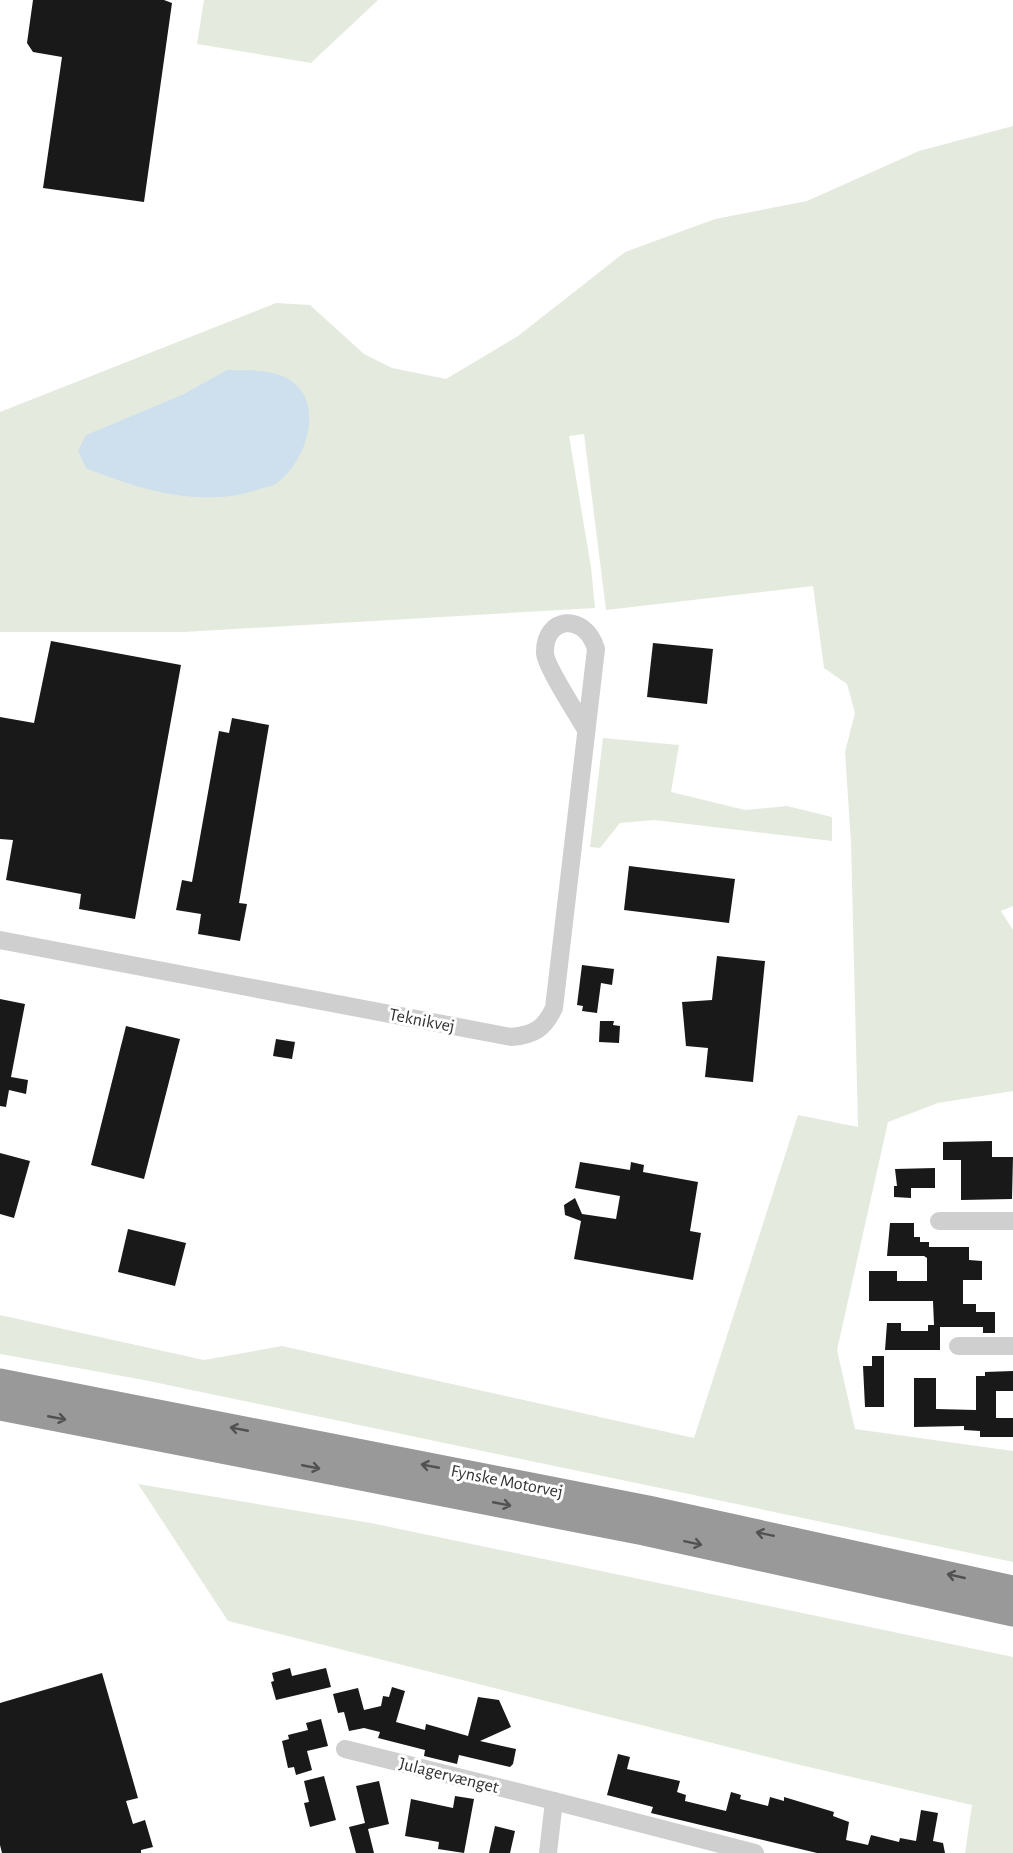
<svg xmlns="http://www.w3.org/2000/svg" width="1013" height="1853" font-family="'Alegreya Sans',sans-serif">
	<rect width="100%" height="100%" fill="#fff"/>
	<g fill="#e4ebde">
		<polygon points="204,0 378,0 311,63 197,44"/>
		<polygon points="1013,126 1013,906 1001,911 1013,930 1013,1091 938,1103 888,1122 837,1350 855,1429 1013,1451 1013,1562 144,1380 0,1354 0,1315 204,1360 282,1346 694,1438 798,1115 858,1127 851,843 845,752 855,713 847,684 824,668 813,586 606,610 584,434 569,436 591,567 595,608 184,632 0,632 0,412 276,303 310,305 364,354 392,368 446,379 518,336 625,252 715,219 807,201 919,151"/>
		<polygon points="603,738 679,745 671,792 745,810 787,806 832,817 832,841 654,820 620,823 600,848 590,847"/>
		<polygon points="138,1484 371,1523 1013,1657 1013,1853 965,1853 972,1805 800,1765 228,1621"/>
	</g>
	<path fill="#cee0ed" d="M227 370C246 370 273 369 290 380 326 403 306 462 277 483 273 486 265 487 260 489 203 509 140 490 86 468L78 451 86 435 184 394Z"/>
	<g fill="#191919">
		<polygon points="33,0 164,0 172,3 144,202 43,188 62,57 33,52 27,43"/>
		<polygon points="51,641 181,665 135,919 79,909 81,894 6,880 13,840 0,839 0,717 34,723"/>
		<polygon points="653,643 713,649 707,704 647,697"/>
		<polygon points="232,718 269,725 239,903 247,904 240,941 198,934 201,914 176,910 182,880 192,882 219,731 229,733"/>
		<polygon points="629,866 735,879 729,923 624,910"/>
		<polygon points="717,956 765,961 753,1082 705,1077 708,1048 686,1046 682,1002 712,1000"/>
		<polygon points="582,965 614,969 612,985 601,983 597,1013 582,1011 583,1006 577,1005"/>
		<polygon points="0,999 25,1004 11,1077 28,1080 26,1094 9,1090 6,1107 0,1106"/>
		<polygon points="600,1021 614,1021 613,1025 620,1026 619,1043 599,1042"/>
		<polygon points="126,1026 180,1039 144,1179 91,1165"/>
		<polygon points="276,1039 295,1042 292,1059 273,1056"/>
		<polygon points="992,1141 992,1157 1013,1157 1012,1199 961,1200 961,1160 943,1160 943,1142"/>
		<polygon points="0,1153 30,1161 14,1218 0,1214"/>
		<polygon points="580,1162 630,1170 631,1162 644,1165 643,1172 698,1182 690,1231 701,1233 693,1280 574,1259 581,1221 565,1215 564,1205 575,1198 582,1214 616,1219 620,1196 575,1188"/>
		<polygon points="935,1168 935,1188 911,1188 911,1198 894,1197 894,1186 897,1186 895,1169"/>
		<polygon points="890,1223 914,1223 914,1237 920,1237 920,1242 929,1242 929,1247 969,1247 969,1260 982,1261 982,1280 963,1280 963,1304 976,1304 976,1312 995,1312 995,1333 983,1333 983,1327 940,1327 940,1350 885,1350 887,1323 901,1323 901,1331 928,1331 928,1325 934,1325 933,1301 869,1301 869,1271 897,1271 897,1281 927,1281 927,1258 924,1256 887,1256"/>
		<polygon points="128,1229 186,1243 175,1286 118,1272"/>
		<polygon points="872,1356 884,1356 884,1407 865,1407 863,1366 872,1366"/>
		<polygon points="1013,1371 1013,1391 996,1391 996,1418 1013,1418 1013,1437 980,1437 980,1431 964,1430 964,1426 914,1427 914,1378 936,1378 936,1409 976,1410 976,1376 985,1376 985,1372"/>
		<polygon points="290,1668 292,1676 326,1668 331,1687 276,1700 271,1682 274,1681 272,1673"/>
		<polygon points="102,1673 138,1798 126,1801 133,1824 145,1820 153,1847 141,1850 141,1853 2,1853 0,1845 0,1703"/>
		<polygon points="392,1687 405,1691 396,1722 425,1730 426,1724 468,1736 478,1697 499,1700 511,1727 480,1741 516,1749 513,1764 510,1767 459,1755 457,1764 424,1756 425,1750 378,1738 380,1732 364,1728 349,1731 344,1712 338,1713 333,1694 358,1688 364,1710 381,1706 383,1696 389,1697"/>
		<polygon points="321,1719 328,1746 307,1751 312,1770 296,1775 294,1767 288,1768 282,1741 289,1739 288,1735 308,1730 306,1723"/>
		<polygon points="618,1754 630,1757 627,1769 680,1781 677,1792 686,1795 685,1801 726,1811 731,1792 741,1795 740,1799 768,1806 770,1797 784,1801 784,1797 834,1812 833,1816 849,1822 846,1840 868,1845 871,1835 899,1842 900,1838 916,1841 921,1810 938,1813 933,1841 943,1843 945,1853 817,1853 651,1813 653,1807 607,1795"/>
		<polygon points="324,1776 336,1820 310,1827 304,1803 309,1802 304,1781"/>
		<polygon points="379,1781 389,1824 368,1829 374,1853 356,1853 349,1827 365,1823 356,1786"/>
		<polygon points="455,1796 474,1799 464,1853 438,1849 439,1842 405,1836 411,1799 453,1808"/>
		<polygon points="495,1826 515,1831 510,1853 489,1853"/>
	</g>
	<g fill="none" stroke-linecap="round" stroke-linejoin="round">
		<g stroke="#cfcfcf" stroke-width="18">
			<path d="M0 940 511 1037C534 1035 544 1029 554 1008L596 649C585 612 544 616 545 653 545 665 577 714 585 728"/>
			<polyline points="939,1221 1013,1221"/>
			<polyline points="958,1346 1013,1346"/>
			<polyline points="345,1749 554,1801 548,1853"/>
			<polyline points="554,1801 755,1853"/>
		</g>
		<g stroke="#999" stroke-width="27">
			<polyline points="0,1382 648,1509 1013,1589"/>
			<polyline points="0,1407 644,1532 1013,1613"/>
		</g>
	</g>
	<defs><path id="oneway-shaft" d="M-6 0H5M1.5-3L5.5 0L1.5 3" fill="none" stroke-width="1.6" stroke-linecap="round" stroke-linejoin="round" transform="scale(1.5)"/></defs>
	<g stroke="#515151">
		<use href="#oneway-shaft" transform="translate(57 1418) rotate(11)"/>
		<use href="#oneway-shaft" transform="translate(239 1429) rotate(-169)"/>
		<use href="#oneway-shaft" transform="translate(430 1466) rotate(-169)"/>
		<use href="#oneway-shaft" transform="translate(311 1467) rotate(11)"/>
		<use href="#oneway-shaft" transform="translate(502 1504) rotate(11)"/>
		<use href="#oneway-shaft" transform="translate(765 1534) rotate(-168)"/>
		<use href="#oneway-shaft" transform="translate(693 1543) rotate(12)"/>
		<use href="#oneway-shaft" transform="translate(956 1576) rotate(-167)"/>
	</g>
	<g text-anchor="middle" stroke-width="6" stroke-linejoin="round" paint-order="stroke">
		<g font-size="18" fill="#323232" stroke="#fff">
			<text transform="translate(422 1020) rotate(11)" y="6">Teknikvej</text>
			<text transform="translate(507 1481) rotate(11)" y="6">Fynske Motorvej</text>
			<text transform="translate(449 1775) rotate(14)" y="6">Julagervænget</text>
		</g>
	</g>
</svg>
